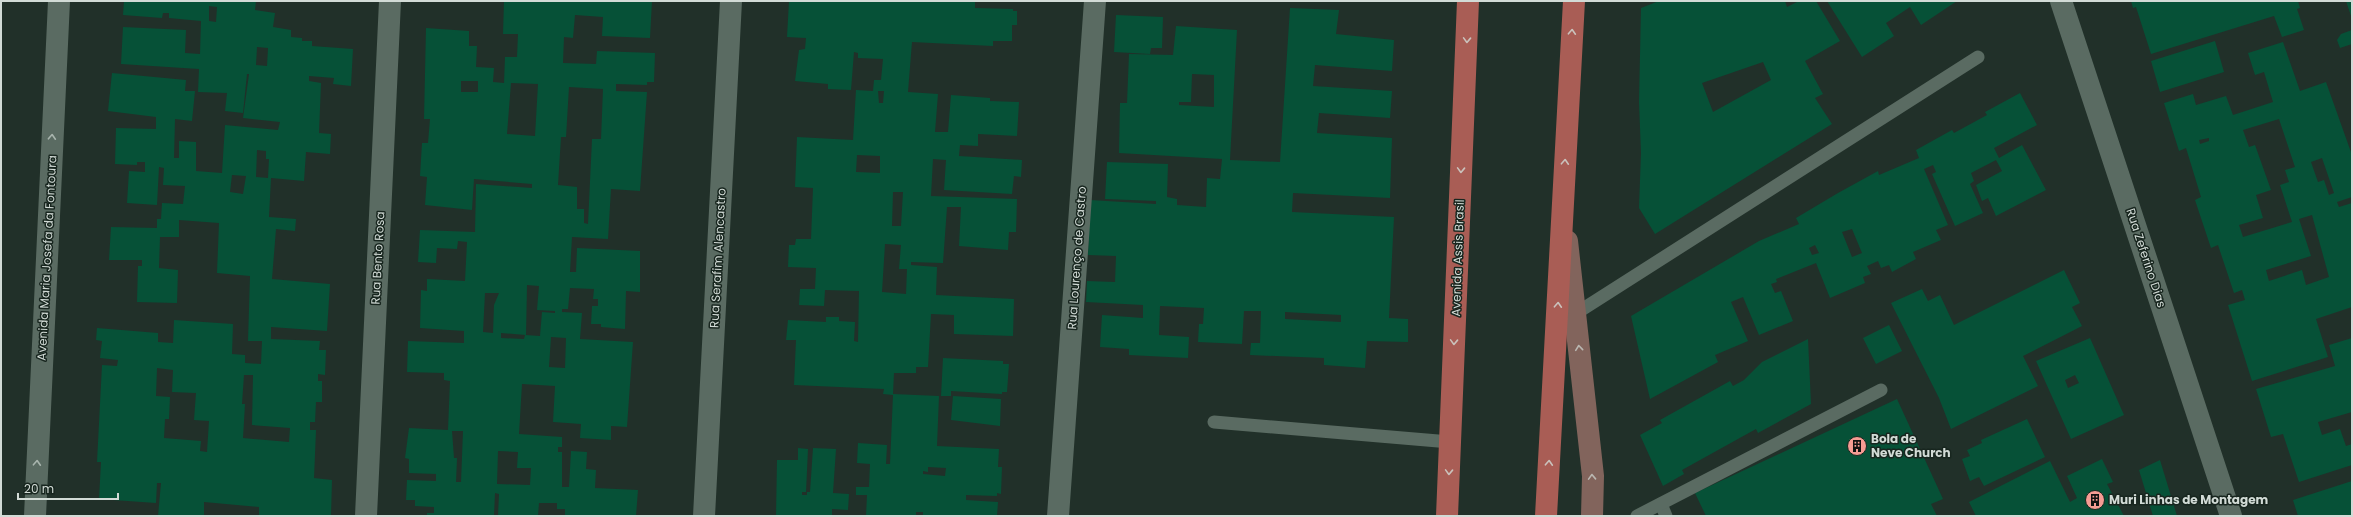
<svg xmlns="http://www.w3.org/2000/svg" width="2353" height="517" font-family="Poppins,sans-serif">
	<rect width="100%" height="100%" fill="#213029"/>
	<g fill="#065137" fill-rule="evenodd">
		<path d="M124 1H256L255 10 275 13 273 27 291 30V37L302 38V41H312V46L353 49 351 86 333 84 334 78 309 76V81L321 83 319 133 331 134 330 154 306 152 304 181 271 178 269 217 296 219 295 231 276 229 272 279 330 284 327 331 271 327V339L320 341 319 350H326L325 375 318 374V381H322V402H316L315 422H310V430H316L314 478 332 480 331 516H259V507L204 502V516H158L161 483H157L156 503 99 499 101 462H97L102 365 117 366 118 360 100 358 102 341 96 340 97 328 158 333V342L173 343 174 320 233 324 232 354 245 355V363L261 364 262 341H248L250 276 217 273 219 223 179 220V237H160L159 268 178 270 177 303 137 302 138 266H142V260H109L111 227 157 228V219H161L162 203 183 204 185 186 163 185 164 168 159 167 157 205 127 203 129 171 145 172V162H137V165L115 164 116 128 156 129V117L108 111 112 73 186 80 185 91H195L192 121 175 119 174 158H179V141L196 142V171L222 173 225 125 278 130 280 122 243 118 249 74H247L243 113 225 111 227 93 198 92 199 69 121 64 123 27 186 30 185 53 200 54 201 21 169 18V13H163L162 18 123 15ZM209 6 217 7 216 22 209 21ZM257 47 268 48 267 66 256 65ZM257 150 266 151V159H269L268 178 256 177ZM232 175 246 176 243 194 230 192ZM157 368 173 370 172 392 196 393 194 420 209 421 207 452 200 451 201 441 164 438 165 419H169L170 397 156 396ZM244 375H253L252 425 290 428 289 442 243 438 245 404H242Z"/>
		<path d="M504 1H652L650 38 602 36 603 17 575 15 573 38 564 37 563 63 596 64 597 51 655 53 654 82H647V85L616 84V91L647 92 640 191 611 189 608 239 572 237 570 272H576L577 248 640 251V292L626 291 625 329 601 327V324H591L592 306H598V299H593L594 289 570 288 568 309H562V312L582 313 580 339 633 342 627 427 611 426V440L580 438 581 424 553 422 555 386 522 384 519 434 562 437V447H558V452H562V487H569L571 451 587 452 586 469 596 470 595 488 638 490 636 516H565V509H557V503H539L538 516H498L499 494 495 493 494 516H427V513H434V507L415 506V500H406L407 480 436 481V474L409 473V459L405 458 409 428 448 430 450 381 444 380V373L407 372 408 341 464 343V331L420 328 421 290 427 291V279L465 281 467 242 458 241 457 249 437 248 436 263 418 262 420 230 475 232 476 184 532 188V184L474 179 472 210 425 205 427 177 420 176 422 143H428L430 119H424L426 28 469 31V46H477L476 67 494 68 493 82 504 83 505 57H517L518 34H503ZM461 81H478V92H461ZM511 83 538 84 535 136 507 134ZM569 87 603 89 601 139H592L588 224 584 223V209H577V187L558 185 561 137H566ZM527 285 539 286 537 310 555 311V313L542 312 540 336 525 335 524 339 501 338V333L526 335ZM485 293H499L494 305 493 333 483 332ZM551 337 566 338 565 368 549 367ZM452 431H463L461 482H456L457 458H454ZM498 451 518 452 517 468H531L530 485 497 484Z"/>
		<path d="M789 1H975V8L1013 9V11H1017V25H1012V41H993V46L912 42 908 92 938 94 935 132H948L951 95 990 98V101L1019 102 1017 136 978 134V146L960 145 959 156 1022 160 1021 177 1014 176 1012 194 944 190 946 160 933 159 931 196 1017 199 1016 232H1009L1008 250 959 246 961 207H947L943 263 911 262V265L937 267 936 295 1014 299 1013 336 954 334V315L931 314 928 367H916V373H894L893 394 939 396 937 446 999 449 998 467H1002L1001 494 997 493V496L966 495V500L998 502 997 516H923V512H916V516H866L867 495H856V487H869L870 464 857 463 858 443 887 445 886 464H890L893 395 883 394 884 389 794 385 796 340H786L788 320 826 322V317H839V321L855 322 854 341 858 342 859 291 825 290 824 306 799 305 800 289H815L816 268 788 267 789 245H795L796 239H811L813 188 795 187 797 137 853 140 856 90 873 91 874 80H881L883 59 858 58V53L854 52 851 90 828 89V84L795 81 799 50 805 49 806 38 787 37ZM878 91H884L883 103H879ZM857 155 880 156V173L856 172ZM893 192H903L901 226H892ZM885 244 901 245 899 269H907L906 294 882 292ZM928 467 946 468 945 476 923 474V471L928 472Z"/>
		<path d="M1659 1H1785L1787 7 1799 1H1816L1840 41 1805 61 1823 94 1815 98 1832 124 1655 234 1639 208 1641 153 1639 102 1641 8ZM1763 62 1771 80 1713 112 1702 83Z"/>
		<polygon points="1827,1 1957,1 1921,25 1910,7 1886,23 1894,36 1862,57"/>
		<polygon points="2131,1 2298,1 2300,8 2297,9 2304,30 2282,37 2274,16 2151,54 2136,7 2133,8"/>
		<polygon points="2346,1 2352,1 2352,19"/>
		<path d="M1290 8 1339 10 1336 34 1394 40 1392 71 1315 65 1313 86 1392 91 1390 118 1319 113 1317 133 1392 138 1390 198 1293 193 1292 212 1394 217 1389 318 1408 319V342L1367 341 1365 368 1324 365V358L1250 355 1251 343H1260L1261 311H1244L1242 344 1198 342 1199 324H1203L1204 308 1160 306 1159 335 1189 337 1188 358 1129 355V349L1100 347 1102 315 1143 318V305L1086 302 1087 281 1115 282 1116 256 1088 255 1090 200 1156 204V201L1105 199 1107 162 1168 164 1167 197 1177 199V205L1206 207 1207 178 1220 179 1222 159 1119 153 1120 103H1127L1129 54 1173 55 1176 26 1237 30 1230 160 1280 162ZM1192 74 1214 75V107L1179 105V102H1191ZM1285 312 1341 315V322L1285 319Z"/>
		<polygon points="1116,15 1163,17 1162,48 1151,48 1150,54 1114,52"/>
		<polygon points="2352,30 2352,44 2340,48 2337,40 2341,34"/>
		<polygon points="2215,41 2224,72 2160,92 2151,61"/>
		<path d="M2283 42 2300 91 2326 82 2352 155V197L2337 202 2339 207 2352 203V307L2316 319 2328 357 2252 381 2228 305 2245 300 2242 290 2234 293 2218 245 2211 248 2195 200 2201 197 2186 148 2179 151 2164 103 2193 94 2196 105 2226 96 2233 115 2273 102 2264 72 2255 75 2248 53ZM2279 119 2295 167 2285 170 2289 182 2280 185 2292 222 2243 237 2239 225 2263 218 2256 195 2271 190 2255 145 2249 147 2243 130ZM2209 138V141L2200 144 2199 140ZM2322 158 2334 193 2329 195 2324 180 2318 182 2311 162ZM2312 215 2329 277 2306 285 2302 270 2269 281 2266 270 2311 256 2299 219Z"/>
		<path d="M2020 93 2037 125 1994 148 1999 158 2022 145 2046 190 1996 216 1988 198 1982 201 1976 185 2002 171 1996 160 1971 173 1974 181 1970 184 1983 213 1955 226 1932 174 1936 172 1933 165 1924 169 1948 225 1936 230 1941 240 1913 252 1916 259 1892 272 1889 265 1881 268 1878 261 1867 266 1871 274 1863 277 1865 283 1830 298 1816 263 1776 279 1777 282 1771 284 1775 293 1781 291 1793 321 1759 335 1743 297 1731 302 1748 341 1715 355 1718 362 1650 399 1631 316 1759 241 1799 224 1796 218 1838 193 1878 171 1879 175 1919 158 1916 150 1952 130 1954 133 1987 115 1985 112ZM1852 229 1862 253 1852 257 1842 232ZM1815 245 1819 253 1812 255 1809 248Z"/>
		<polygon points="2064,270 2080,303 2072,307 2082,326 2023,356 2038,386 1951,429 1939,398 1891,303 1922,289 1928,301 1940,295 1954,325"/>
		<polygon points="1889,325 1902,351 1876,364 1863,338"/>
		<path d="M2090 338 2124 415 2071 439 2036 361ZM2075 375 2079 383 2068 388 2065 380Z"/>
		<polygon points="2352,338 2352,412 2318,422 2322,435 2340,429 2346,446 2352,444 2352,465 2299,482 2283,434 2271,437 2256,389 2335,366 2329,345"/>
		<polygon points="1808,339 1811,404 1758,433 1756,429 1682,470 1684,474 1663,486 1640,435 1662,423 1660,420 1730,381 1733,386 1744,380 1762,362"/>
		<polygon points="943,358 1003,361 1003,364 1009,364 1007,392 1002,392 1002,394 951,391 951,396 941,396"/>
		<polygon points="953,396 1001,399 1000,426 951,420"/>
		<polygon points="1897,399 1943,499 1931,504 1937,516 1706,516 1695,493"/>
		<polygon points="2027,419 2045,457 1984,486 1979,477 1970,481 1962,459 1970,456 1967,450 1982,443 1981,440"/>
		<polygon points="798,448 808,449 806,492 802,492 802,495 807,495 807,492 810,492 813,448 836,449 833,493 849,494 848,510 832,509 832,516 776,516 777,460 798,460"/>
		<polygon points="2102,459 2113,482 2107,484 2124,516 1976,516 1969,502 2050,461 2070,502 2077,498 2067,476"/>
		<polygon points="2160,460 2177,516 2153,516 2139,470"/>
		<polygon points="2352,481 2352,516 2298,516 2293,500"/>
	</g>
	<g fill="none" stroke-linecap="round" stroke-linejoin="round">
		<g stroke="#5a6b62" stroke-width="13">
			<polyline points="1575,314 1978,57"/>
			<polyline points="1214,422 1450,442"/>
			<polyline points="1661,504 1666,516"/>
			<polyline points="1637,516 1881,390"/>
		</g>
		<g stroke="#5a6b62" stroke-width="22">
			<polyline points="35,516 59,1"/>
			<polyline points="704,516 731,1"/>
			<polyline points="1058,516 1095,1"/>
		</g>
		<g stroke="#5a6b62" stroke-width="22">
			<polyline points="2061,1 2231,516"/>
			<polyline points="366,516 390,1"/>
		</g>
		<polyline stroke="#82645c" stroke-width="22" points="1567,241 1593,476 1592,516"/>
		<g stroke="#a95d55" stroke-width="22">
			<polyline points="1447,516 1468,1"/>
			<polyline points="1546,516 1574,1"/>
		</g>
	</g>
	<defs><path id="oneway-chevron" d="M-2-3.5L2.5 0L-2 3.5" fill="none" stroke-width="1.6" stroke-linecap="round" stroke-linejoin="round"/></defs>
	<g stroke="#cac2bc">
		<use href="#oneway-chevron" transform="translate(1572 32) rotate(-87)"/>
		<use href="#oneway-chevron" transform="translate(1467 40) rotate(92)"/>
		<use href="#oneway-chevron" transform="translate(1565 162) rotate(-87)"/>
		<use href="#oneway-chevron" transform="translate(1461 170) rotate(92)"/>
		<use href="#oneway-chevron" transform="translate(1558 305) rotate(-87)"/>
		<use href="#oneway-chevron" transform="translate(1454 342) rotate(92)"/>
		<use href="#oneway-chevron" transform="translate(1549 463) rotate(-87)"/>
		<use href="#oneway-chevron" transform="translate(1449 472) rotate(92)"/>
	</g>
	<g stroke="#a8b4ad">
		<use href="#oneway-chevron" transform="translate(52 137) rotate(-87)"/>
		<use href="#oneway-chevron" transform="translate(37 463) rotate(-87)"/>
	</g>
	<g stroke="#bab7b1">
		<use href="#oneway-chevron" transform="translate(1579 348) rotate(-96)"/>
		<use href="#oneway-chevron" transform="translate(1592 477) rotate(-92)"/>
	</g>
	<defs>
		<g id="building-disc" transform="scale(1)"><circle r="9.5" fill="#f59c93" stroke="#18261f"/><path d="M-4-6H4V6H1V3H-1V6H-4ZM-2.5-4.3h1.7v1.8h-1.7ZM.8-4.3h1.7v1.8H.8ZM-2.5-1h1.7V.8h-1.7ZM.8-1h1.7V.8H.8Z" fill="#111"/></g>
	</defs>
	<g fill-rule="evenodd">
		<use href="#building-disc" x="1857" y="446"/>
		<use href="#building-disc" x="2095" y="500"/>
	</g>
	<g text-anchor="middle" stroke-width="3" stroke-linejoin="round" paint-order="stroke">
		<g font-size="12" fill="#d2dbd6" stroke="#18261f">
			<text transform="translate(47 258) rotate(-87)" y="4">Avenida Maria Josefa da Fontoura</text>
			<text transform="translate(378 258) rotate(-87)" y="4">Rua Bento Rosa</text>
			<text transform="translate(718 258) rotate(-87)" y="4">Rua Serafim Alencastro</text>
			<text transform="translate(1077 258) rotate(-86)" y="4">Rua Lourenço de Castro</text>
			<text transform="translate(1458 258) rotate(-88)" y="4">Avenida Assis Brasil</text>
			<text transform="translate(2146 258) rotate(72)" y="4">Rua Zeferino Dias</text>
		</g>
		<g font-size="12" font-weight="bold" fill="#d2dbd6" stroke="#18261f" text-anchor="start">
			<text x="1871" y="443">Bola de<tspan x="1871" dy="14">Neve Church</tspan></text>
			<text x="2109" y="504">Muri Linhas de Montagem</text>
		</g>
	</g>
	<rect width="2353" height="517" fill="none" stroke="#d2dbd6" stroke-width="4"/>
	<path d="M18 493v6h100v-6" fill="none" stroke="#d2dbd6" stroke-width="2"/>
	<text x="24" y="493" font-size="12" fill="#d2dbd6" stroke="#18261f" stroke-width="3" paint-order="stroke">20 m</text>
</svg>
